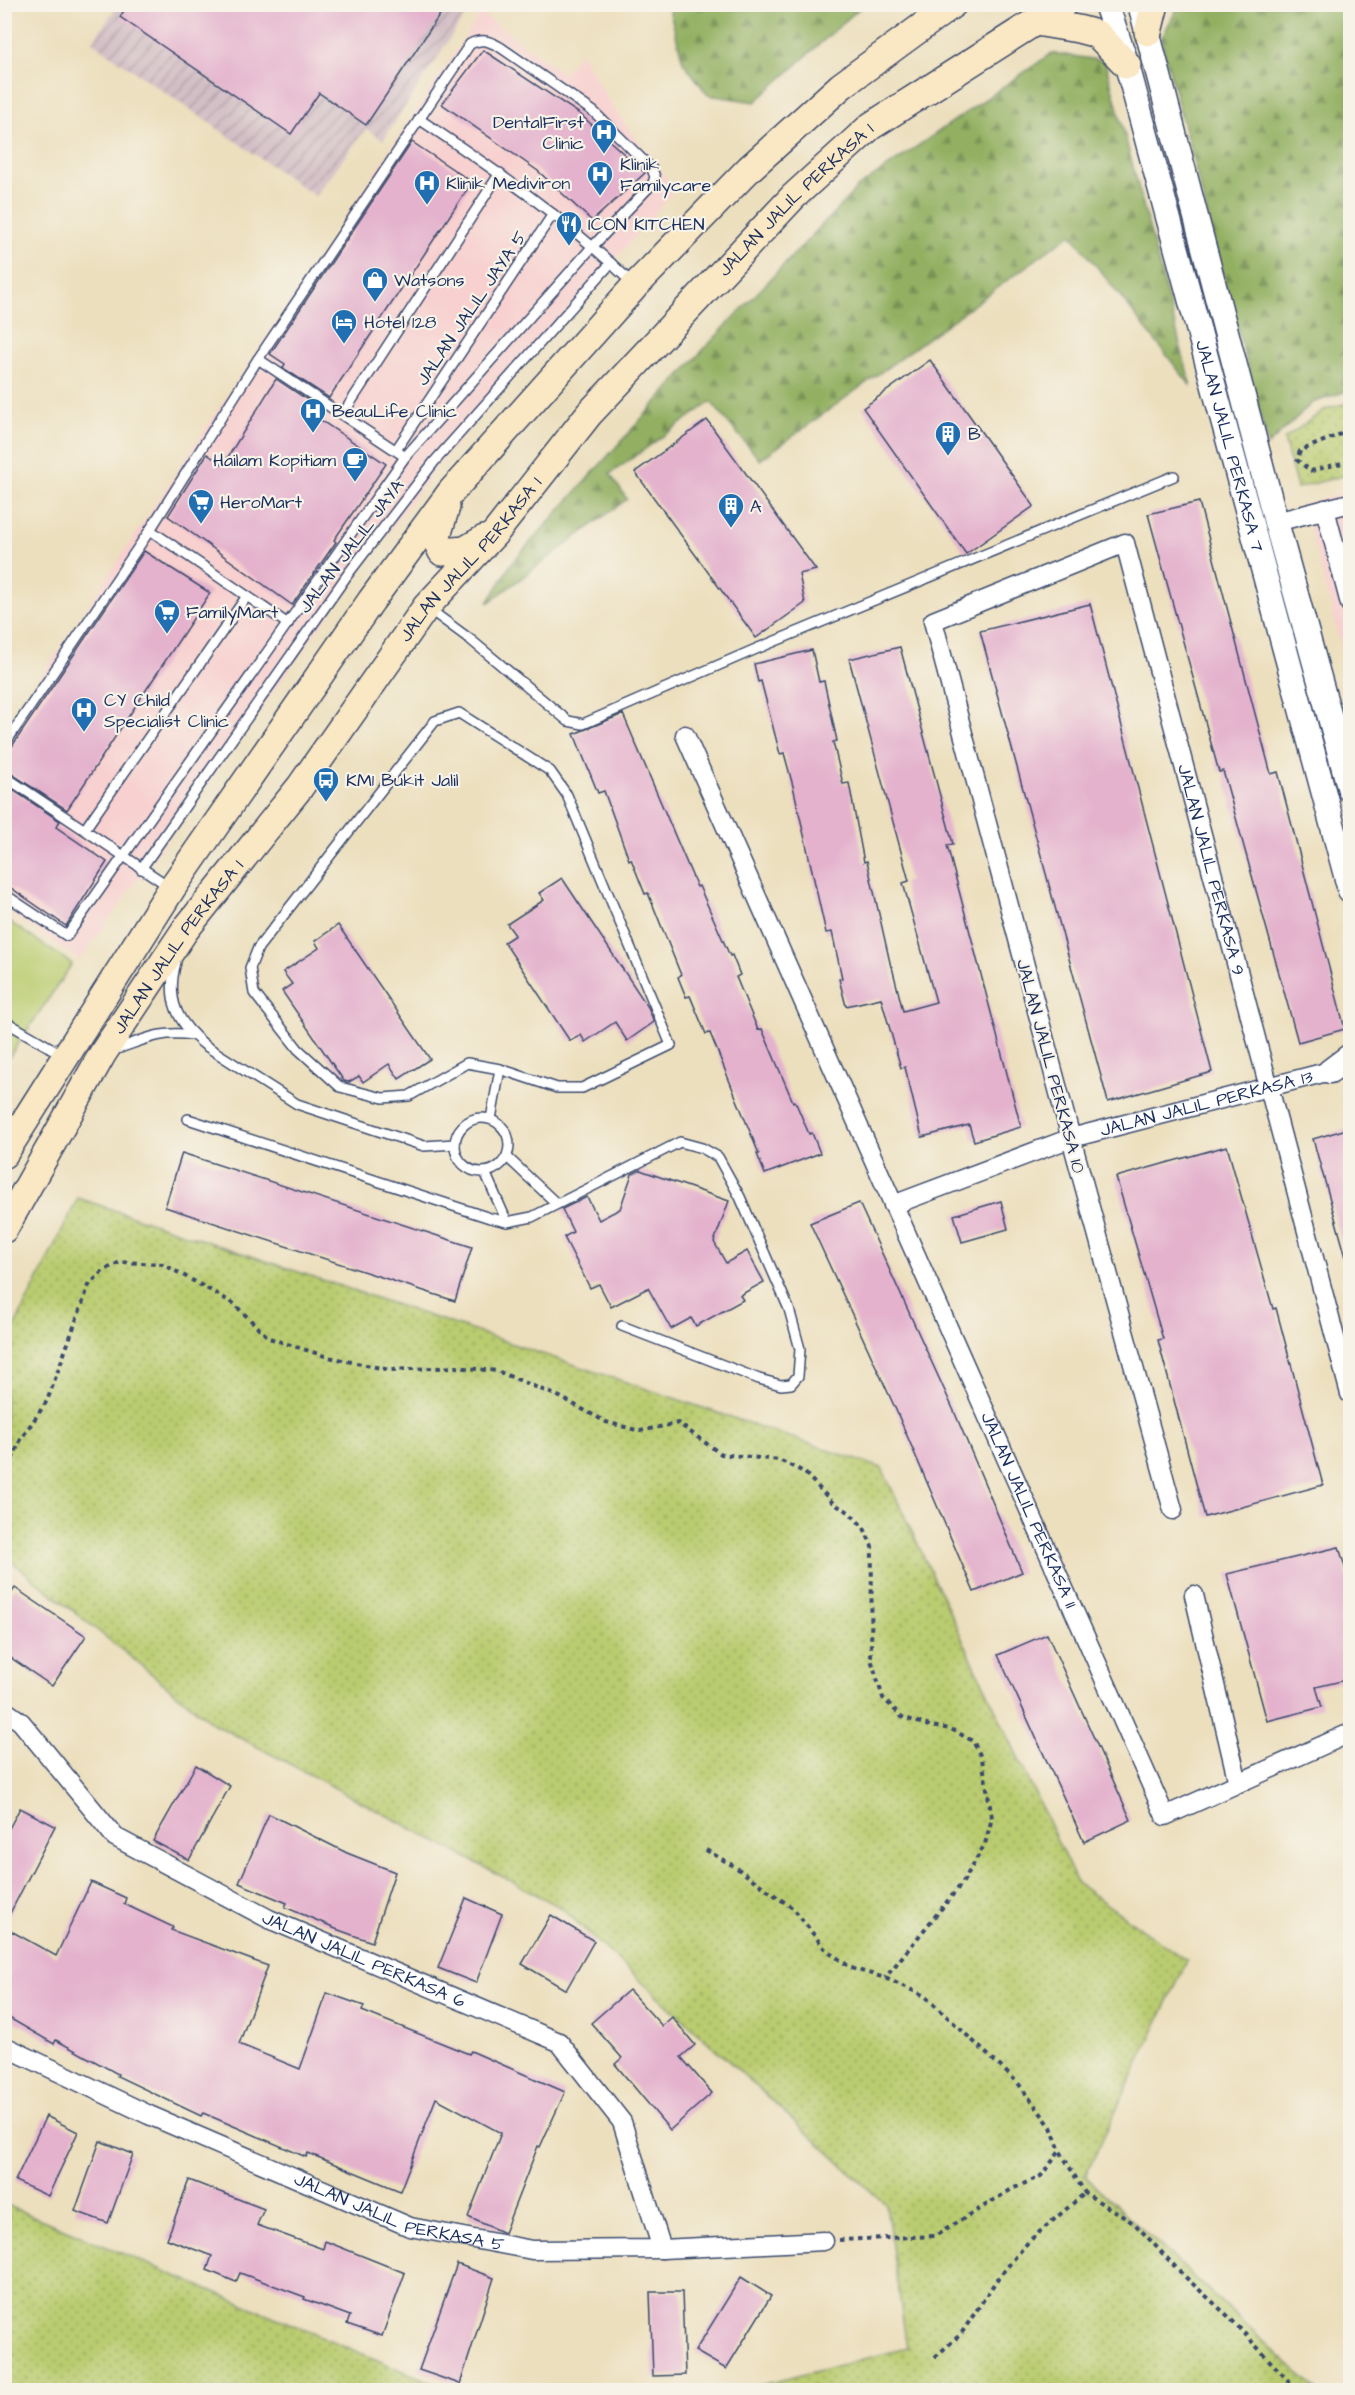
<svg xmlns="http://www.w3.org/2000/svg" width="1355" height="2395" font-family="'Architects Daughter',sans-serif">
	<defs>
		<pattern id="industrial-furrows" width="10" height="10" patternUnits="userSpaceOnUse" patternTransform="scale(1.5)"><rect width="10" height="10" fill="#d2bec5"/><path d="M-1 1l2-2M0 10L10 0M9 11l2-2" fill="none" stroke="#aa9ba3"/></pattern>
		<pattern id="grass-dots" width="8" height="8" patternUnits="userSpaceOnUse" patternTransform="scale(1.5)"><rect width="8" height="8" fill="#bacc6f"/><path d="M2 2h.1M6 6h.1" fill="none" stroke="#96a65e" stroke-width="1.8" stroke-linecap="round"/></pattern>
		<pattern id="forest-firs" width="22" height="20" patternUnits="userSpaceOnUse" patternTransform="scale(1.5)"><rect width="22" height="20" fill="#93b062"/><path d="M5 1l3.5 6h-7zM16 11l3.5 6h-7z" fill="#779054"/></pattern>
	</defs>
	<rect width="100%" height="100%" fill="#f7f3e8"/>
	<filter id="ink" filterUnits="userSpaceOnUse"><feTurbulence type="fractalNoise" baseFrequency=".0167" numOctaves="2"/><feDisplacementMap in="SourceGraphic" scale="12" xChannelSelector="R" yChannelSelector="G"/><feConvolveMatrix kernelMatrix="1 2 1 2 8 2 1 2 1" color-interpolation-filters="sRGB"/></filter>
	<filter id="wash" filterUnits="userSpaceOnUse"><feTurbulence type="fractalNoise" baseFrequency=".008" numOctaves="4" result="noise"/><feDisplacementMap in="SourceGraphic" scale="24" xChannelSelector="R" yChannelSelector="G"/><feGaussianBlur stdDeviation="1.35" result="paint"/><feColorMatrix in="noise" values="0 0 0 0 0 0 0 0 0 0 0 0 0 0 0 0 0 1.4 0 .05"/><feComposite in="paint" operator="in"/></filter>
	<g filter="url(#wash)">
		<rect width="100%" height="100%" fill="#ecdfbd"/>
		<g fill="#f7d0cf">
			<polygon points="481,13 564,74 580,52 614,109 675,190 434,469 80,960 5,910 5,731"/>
			<polygon points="1350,491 1350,679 1303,504"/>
		</g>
		<polygon fill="url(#industrial-furrows)" points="118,5 472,5 383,140 366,129 315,196 92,42"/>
		<g fill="url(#grass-dots)" stroke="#6a7e66" stroke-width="1.5">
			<polygon points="1350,402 1350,474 1297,488 1284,439 1324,410"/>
			<polygon points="78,1198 882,1468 1077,1883 1187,1961 1085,2176 1316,2390 742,2390 907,2348 886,2205 560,1907 214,1724 5,1556 5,1346"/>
			<polygon points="4,2204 449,2390 486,2390 5,2390"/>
		</g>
		<g fill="url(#forest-firs)" stroke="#577060" stroke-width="1.5">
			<polygon points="668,5 668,4 863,5 755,102 708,95 683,62"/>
			<polygon points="1179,5 1350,5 1350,390 1312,403 1268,445 1161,39"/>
			<polygon points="1052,53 1105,61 1191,386 1071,234 760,460 711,402 610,474 627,499 488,603 511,564 704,349 857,188"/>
		</g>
		<polygon fill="#bacc6f" stroke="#6a7e66" stroke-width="1.5" points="5,919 72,964 5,1063"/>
		<g id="blocks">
			<g fill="#e4b2cd">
				<polygon points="128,4 447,4 366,125 319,93 291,134 120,17"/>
				<polygon points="483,50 580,114 645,173 592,221 538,171 442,104"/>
				<polygon points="412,142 472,182 329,398 283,368 285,364 270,354"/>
				<polygon points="930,360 1034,506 966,554 863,408"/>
				<polygon points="276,379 321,409 316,417 386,464 334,540 336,542 292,605 168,516 207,454 223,465"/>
				<polygon points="707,420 816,570 799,574 805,603 756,638 635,472"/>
				<polygon points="1199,502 1271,774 1278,772 1345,1029 1298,1042 1223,771 1219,772 1148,514"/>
				<polygon points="144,551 210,593 67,810 4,769 4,758"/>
				<polygon points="1090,604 1212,1072 1108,1102 980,631"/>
				<polygon points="900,647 953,844 947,845 1021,1127 974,1141 969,1125 922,1137 905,1067 901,1068 881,998 846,1006 839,979 842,978 832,932 826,933 793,786 784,753 780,754 761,681 758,682 754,664 812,650 819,682 824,681 837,741 833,742 843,784 849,783 864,862 867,861 891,967 892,967 903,1011 936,1002 903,883 909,881 849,659"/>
				<polygon points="623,714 697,887 699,886 730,956 732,955 740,975 736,977 758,1030 762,1029 793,1102 795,1101 809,1134 812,1133 820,1153 765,1174 757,1154 759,1154 710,1033 706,1034 690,996 686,997 678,977 681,975 648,893 645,894 631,859 629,860 604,791 598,793 574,734"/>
				<polygon points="4,784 60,821 56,827 107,862 66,926 4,883"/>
				<polygon points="562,878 648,1007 654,1022 627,1041 615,1022 585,1042 581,1035 570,1041 504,942 515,935 507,924 544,900 539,893"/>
				<polygon points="338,925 430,1059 399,1079 389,1064 363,1082 359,1076 349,1082 344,1081 282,991 292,984 283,972 319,948 315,941"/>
				<polygon points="1350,1128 1350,1256 1346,1257 1313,1139"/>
				<polygon points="1227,1146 1273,1309 1276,1308 1323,1485 1205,1517 1158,1340 1163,1339 1116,1177"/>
				<polygon points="182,1153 472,1247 455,1301 165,1207"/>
				<polygon points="640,1170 729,1201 714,1242 726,1263 747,1251 764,1282 740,1295 743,1300 696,1326 691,1318 671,1329 648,1288 611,1307 599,1284 590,1288 564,1237 573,1232 562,1209 587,1197 599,1220 620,1209 632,1174"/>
				<polygon points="1001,1201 1008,1229 962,1242 954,1215"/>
				<polygon points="859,1203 954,1411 1022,1572 974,1592 896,1410 810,1223"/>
				<polygon points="1339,1547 1350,1584 1350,1679 1316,1687 1322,1707 1267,1721 1227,1574"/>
				<polygon points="15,1588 86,1636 52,1686 4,1653 4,1603"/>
				<polygon points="1047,1634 1131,1820 1084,1842 998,1655"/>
				<polygon points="196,1765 230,1786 189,1860 153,1841"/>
				<polygon points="20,1808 55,1826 4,1925 4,1838"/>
				<polygon points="269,1814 347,1853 395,1872 372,1942 333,1928 333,1927 285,1907 287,1903 239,1883"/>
				<polygon points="91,1882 126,1898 124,1904 173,1927 171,1930 268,1966 239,2044 300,2069 327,1993 364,2006 362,2011 469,2054 471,2051 565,2092 540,2147 538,2146 504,2233 468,2217 501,2133 436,2098 400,2191 308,2153 306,2157 203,2113 201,2116 117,2076 118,2074 56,2040 54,2044 4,2015 4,1927 56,1956"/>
				<polygon points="466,1898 502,1914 476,1983 438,1968"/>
				<polygon points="551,1915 594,1941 566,1990 522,1964"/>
				<polygon points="629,1990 662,2026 672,2017 695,2045 681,2057 712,2093 670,2130 615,2064 622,2058 591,2023"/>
				<polygon points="46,2116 78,2132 48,2196 15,2181"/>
				<polygon points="100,2141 133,2154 108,2223 75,2211"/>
				<polygon points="189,2180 264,2209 257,2225 323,2249 325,2241 405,2273 382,2336 347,2324 350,2316 304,2299 305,2297 240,2273 236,2282 207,2270 212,2256 167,2239"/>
				<polygon points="457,2264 494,2278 460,2384 419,2370"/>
				<polygon points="741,2277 771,2296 726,2369 695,2351"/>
				<polygon points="650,2292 682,2292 685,2375 653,2376"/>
			</g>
		</g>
	</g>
	<g filter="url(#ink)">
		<use href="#blocks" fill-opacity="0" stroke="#3a496c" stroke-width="1.5"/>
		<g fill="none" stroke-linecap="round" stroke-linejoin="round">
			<g stroke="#3a496c" stroke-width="12">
				<g id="service">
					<path d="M419 119C494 169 568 220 633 284"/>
					<polyline points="258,359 401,454"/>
					<polyline points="343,414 500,173"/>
					<polyline points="396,450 553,214"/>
					<polyline points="150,530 288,624"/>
					<polyline points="429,609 471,640 568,721 583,724 756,649 1174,476"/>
					<polygon points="459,713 550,771 567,795 671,1045 582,1088 557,1088 500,1069 467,1063 409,1096 383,1098 340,1087 298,1049 254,993 250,968 258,948 435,721"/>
					<path d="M4 745 150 530 258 359 470 44C482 38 489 41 500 47L594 112 652 169 655 177 653 183 593 246 405 457 67 936 4 894"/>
					<polyline points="4,776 170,887"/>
					<polyline points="85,829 247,596"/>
					<polyline points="141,869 348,574 434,462 611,263"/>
					<path d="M176 962C166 999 176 1022 206 1046L297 1104 424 1146 455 1144"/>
					<polyline points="4,1025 6,1022 63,1055"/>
					<path d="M114 1050C144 1040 160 1030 192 1035"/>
					<circle cx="482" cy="1145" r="27"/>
					<polyline points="188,1119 490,1218 507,1222 532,1217 680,1142 702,1148 718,1157 740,1197 789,1309 800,1349 798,1376 791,1384 781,1385 759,1379 622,1326"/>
					<polyline points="491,1119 500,1069"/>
					<polyline points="507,1157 557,1204"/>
					<polyline points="485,1172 507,1222"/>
				</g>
			</g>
			<g stroke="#3a496c" stroke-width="21">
				<g id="minor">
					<polyline points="1325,509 1350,604"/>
					<polyline points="1276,522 1350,503"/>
					<path id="s1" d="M685 735 1165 1816 1350 1733"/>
					<path id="s2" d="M893 1205 1071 1138 1342 1068"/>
					<path id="s3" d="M1173 1510 1071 1138 933 621 1125 543 1350 1394"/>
					<polyline points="1194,1595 1238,1783"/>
					<path id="s4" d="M4 1710 21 1722 115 1837 269 1919 559 2042 622 2122 662 2249"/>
					<path id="s5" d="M4 2046 149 2115 410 2227 532 2250 662 2249 824 2241"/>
				</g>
			</g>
			<g stroke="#3a496c" stroke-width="27">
				<g id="tertiary">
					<path id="s6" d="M1106 4 1127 65 1350 890"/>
					<polyline points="1140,4 1276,522 1350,790"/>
					<polyline points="1330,1071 1350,1056"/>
				</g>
			</g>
			<g stroke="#3a496c" stroke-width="30">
				<g id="secondary">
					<polyline points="1036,22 1078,29 1097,34 1127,65"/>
					<polyline points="1148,32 1155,4"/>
					<polyline points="446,507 436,539 442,552 465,550 484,539"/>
					<polyline points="4,1154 172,888 371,601 451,492 635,286 750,168 841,86 953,4"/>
					<path id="s7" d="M4 1229 103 1053 185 930 300 787 426 607 496 532 589 414 794 196 871 126 1063 4"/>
				</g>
			</g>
			<g stroke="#3a496c" stroke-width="4" stroke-dasharray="4.5 4.5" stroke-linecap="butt">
				<polyline points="1350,430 1300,451 1297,460 1311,471 1350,461"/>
				<polyline points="5,1476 21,1439 47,1401 89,1285 103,1271 120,1262 163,1264 233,1303 269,1338 328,1357 390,1370 456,1367 497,1371 560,1397 606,1422 640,1431 678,1423 721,1454 779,1460 804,1472 834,1504 849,1512 864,1528 872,1546 871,1659 883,1698 902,1717 930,1726 951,1729 973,1741 982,1759 992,1818 985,1844 963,1882 885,1978"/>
				<polyline points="706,1850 734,1866 794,1909 824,1948 851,1968 885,1978 925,1996 1018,2083 1051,2127 1060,2151 1085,2193 1135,2224 1182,2274 1229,2317 1297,2390"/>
				<polyline points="839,2240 935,2236 1012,2189 1041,2176 1060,2151"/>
				<polyline points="935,2357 961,2334 998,2278 1029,2241 1085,2193"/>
			</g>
			<use href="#service" stroke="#fff" stroke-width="9"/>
			<use href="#minor" stroke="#fff" stroke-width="18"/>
			<use href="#tertiary" stroke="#fff" stroke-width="24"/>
			<use href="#secondary" stroke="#fae7c3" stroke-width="27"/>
		</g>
	</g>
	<defs>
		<g id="hospital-pin" transform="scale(1.35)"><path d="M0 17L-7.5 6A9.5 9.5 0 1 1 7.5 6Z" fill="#1f6fb2" stroke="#f7f3e8"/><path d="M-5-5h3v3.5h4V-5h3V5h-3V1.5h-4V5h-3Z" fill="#fff"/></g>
		<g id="restaurant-pin" transform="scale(1.35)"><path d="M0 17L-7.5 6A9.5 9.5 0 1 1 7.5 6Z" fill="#1f6fb2" stroke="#f7f3e8"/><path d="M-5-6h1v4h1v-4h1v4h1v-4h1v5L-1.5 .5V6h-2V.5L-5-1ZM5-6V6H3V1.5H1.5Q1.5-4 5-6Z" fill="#fff"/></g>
		<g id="shop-pin" transform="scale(1.35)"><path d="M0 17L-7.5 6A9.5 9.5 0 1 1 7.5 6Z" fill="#1f6fb2" stroke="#f7f3e8"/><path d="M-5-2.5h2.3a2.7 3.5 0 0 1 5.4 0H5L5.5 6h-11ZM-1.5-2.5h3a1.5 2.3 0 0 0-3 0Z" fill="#fff"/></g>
		<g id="hotel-pin" transform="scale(1.35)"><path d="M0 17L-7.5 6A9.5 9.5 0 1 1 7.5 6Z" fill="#1f6fb2" stroke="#f7f3e8"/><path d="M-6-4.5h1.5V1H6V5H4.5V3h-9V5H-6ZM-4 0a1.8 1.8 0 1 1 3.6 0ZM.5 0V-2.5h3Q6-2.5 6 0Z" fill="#fff"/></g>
		<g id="building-pin" transform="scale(1.35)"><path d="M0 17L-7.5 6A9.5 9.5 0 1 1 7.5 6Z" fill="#1f6fb2" stroke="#f7f3e8"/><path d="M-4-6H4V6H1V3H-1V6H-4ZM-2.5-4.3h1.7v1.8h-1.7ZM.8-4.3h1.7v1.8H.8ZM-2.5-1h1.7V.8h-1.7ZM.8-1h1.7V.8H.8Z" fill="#fff"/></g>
		<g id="cafe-pin" transform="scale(1.35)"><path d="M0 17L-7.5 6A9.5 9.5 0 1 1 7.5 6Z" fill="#1f6fb2" stroke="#f7f3e8"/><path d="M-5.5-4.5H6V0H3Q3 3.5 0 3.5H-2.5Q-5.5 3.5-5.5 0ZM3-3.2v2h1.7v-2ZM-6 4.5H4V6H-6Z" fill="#fff"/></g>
		<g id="supermarket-pin" transform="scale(1.35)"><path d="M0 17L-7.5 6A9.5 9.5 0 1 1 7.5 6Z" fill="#1f6fb2" stroke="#f7f3e8"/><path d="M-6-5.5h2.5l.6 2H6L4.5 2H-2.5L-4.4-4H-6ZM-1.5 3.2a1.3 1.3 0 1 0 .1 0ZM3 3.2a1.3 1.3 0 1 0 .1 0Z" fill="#fff"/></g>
		<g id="bus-pin" transform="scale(1.35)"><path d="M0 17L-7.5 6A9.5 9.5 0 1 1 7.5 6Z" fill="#1f6fb2" stroke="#f7f3e8"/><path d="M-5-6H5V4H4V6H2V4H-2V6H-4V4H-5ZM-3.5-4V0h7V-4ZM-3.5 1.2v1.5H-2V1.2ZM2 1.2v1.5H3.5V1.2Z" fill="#fff"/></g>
	</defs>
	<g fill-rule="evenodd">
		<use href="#hospital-pin" x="604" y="132"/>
		<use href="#hospital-pin" x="600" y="174"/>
		<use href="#hospital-pin" x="427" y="183"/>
		<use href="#restaurant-pin" x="569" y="224"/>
		<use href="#shop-pin" x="375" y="280"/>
		<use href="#hotel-pin" x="344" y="322"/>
		<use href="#hospital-pin" x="313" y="411"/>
		<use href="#building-pin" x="948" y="434"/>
		<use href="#cafe-pin" x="355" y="460"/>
		<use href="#supermarket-pin" x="201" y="502"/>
		<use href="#building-pin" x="731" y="506"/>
		<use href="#supermarket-pin" x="167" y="612"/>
		<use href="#hospital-pin" x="84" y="710"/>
		<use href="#bus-pin" x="326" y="780"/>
	</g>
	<g text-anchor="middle" stroke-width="4.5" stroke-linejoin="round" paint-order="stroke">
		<g font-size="18" fill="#1b2f5e" stroke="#f7f3e8" text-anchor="start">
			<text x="584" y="128" text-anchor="end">DentalFirst<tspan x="584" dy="21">Clinic</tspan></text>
			<text x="620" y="170">Klinik<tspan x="620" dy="21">Familycare</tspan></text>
			<text x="446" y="189">Klinik Mediviron</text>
			<text x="588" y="230">ICON KITCHEN</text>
			<text x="394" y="286">Watsons</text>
			<text x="364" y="328">Hotel 128</text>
			<text x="332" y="417">BeauLife Clinic</text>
			<text x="968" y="440">B</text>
			<text x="336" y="466" text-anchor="end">Hailam Kopitiam</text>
			<text x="220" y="508">HeroMart</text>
			<text x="750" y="512">A</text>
			<text x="186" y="618">FamilyMart</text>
			<text x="104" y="706">CY Child<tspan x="104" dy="21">Specialist Clinic</tspan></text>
			<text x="346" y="786">KM1 Bukit Jalil</text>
		</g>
		<g font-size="18" fill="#1b2f5e" stroke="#f7f3e8">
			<text dy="6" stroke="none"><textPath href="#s7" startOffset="1304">JALAN JALIL PERKASA 1</textPath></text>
			<text transform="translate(471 308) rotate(-56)" y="6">JALAN JALIL JAYA 5</text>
			<text dy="6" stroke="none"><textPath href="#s6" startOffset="459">JALAN JALIL PERKASA 7</textPath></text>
			<text transform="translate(351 546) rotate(-53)" y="6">JALAN JALIL JAYA</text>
			<text dy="6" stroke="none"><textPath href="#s7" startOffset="818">JALAN JALIL PERKASA 1</textPath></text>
			<text dy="6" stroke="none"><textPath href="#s3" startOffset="1466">JALAN JALIL PERKASA 9</textPath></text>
			<text dy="6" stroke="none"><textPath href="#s7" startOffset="332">JALAN JALIL PERKASA 1</textPath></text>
			<text transform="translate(1051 1066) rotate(75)" y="6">JALAN JALIL PERKASA 10</text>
			<text dy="6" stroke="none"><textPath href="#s2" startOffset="330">JALAN JALIL PERKASA 13</textPath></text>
			<text dy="6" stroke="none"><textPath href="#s1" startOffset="848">JALAN JALIL PERKASA 11</textPath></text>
			<text dy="6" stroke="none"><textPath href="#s4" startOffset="447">JALAN JALIL PERKASA 6</textPath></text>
			<text dy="6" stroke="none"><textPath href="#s5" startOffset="430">JALAN JALIL PERKASA 5</textPath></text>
		</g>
	</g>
	<rect width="1355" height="2395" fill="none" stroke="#f7f3e8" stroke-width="24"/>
</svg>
